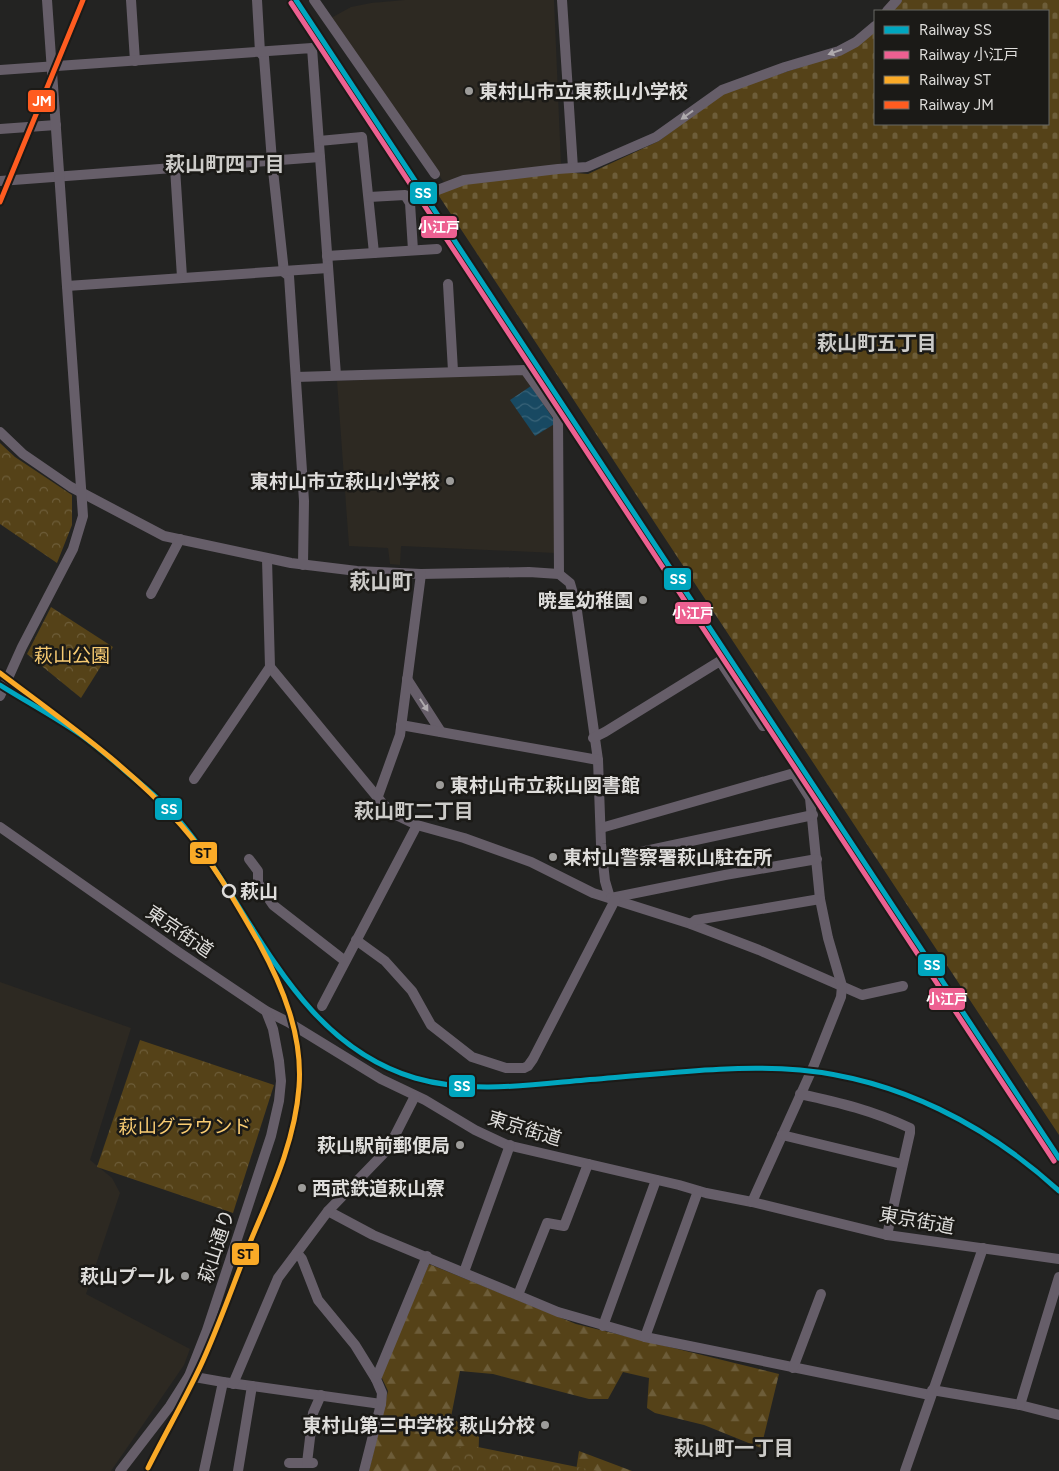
<svg xmlns="http://www.w3.org/2000/svg" width="1059" height="1471" font-family="Figtree,'Noto Sans JP',sans-serif">
	<defs>
		<pattern id="forest-firs" width="22" height="20" patternUnits="userSpaceOnUse" patternTransform="scale(1.25)"><rect width="22" height="20" fill="#554218"/><path d="M5 1l3.5 6h-7zM16 11l3.5 6h-7z" fill="#6d5d39"/></pattern>
		<pattern id="cemetery-stones" width="16" height="16" patternUnits="userSpaceOnUse" patternTransform="scale(1.25)"><rect width="16" height="16" fill="#554218"/><path d="M2 7V4a2 2 0 0 1 4 0v3zM10 15v-3a2 2 0 0 1 4 0v3z" fill="#6d5d39"/></pattern>
		<pattern id="park-crowns" width="20" height="18" patternUnits="userSpaceOnUse" patternTransform="scale(1.25)"><rect width="20" height="18" fill="#554218"/><path d="M2 6a3 3 0 1 1 6 0M12 15a3 3 0 1 1 6 0" fill="none" stroke="#6d5d39"/></pattern>
		<pattern id="water-waves" width="16" height="10" patternUnits="userSpaceOnUse" patternTransform="scale(1.25)"><rect width="16" height="10" fill="#184962"/><path d="M0 5q4-4 8 0t8 0" fill="none" stroke="#396378"/></pattern>
	</defs>
	<rect width="100%" height="100%" fill="#232322"/>
	<g fill="#2d2922">
		<polygon points="405,0 554,0 561,165 445,184 331,18 351,7 371,3"/>
		<polygon points="524,373 555,417 555,553 401,546 400,565 390,564 388,548 349,546 337,381"/>
		<polygon points="0,982 131,1028 90,1160 112,1178 120,1193 86,1294 190,1349 184,1365 111,1471 0,1471"/>
	</g>
	<g fill="url(#forest-firs)">
		<polygon points="429,1264 576,1324 779,1374 761,1448 704,1425 655,1413 647,1408 649,1378 623,1372 608,1399 589,1399 493,1374 460,1371 451,1417 479,1437 478,1471 369,1471 388,1391 380,1374"/>
		<polygon points="579,1451 632,1471 576,1471"/>
	</g>
	<polygon fill="url(#cemetery-stones)" points="902,0 1059,0 1059,1135 437,193 465,182 562,172 588,174 659,141 724,92 841,54 875,29 875,124 1048,124 1048,11 892,11"/>
	<g fill="url(#park-crowns)">
		<polygon points="0,443 15,457 72,495 72,525 57,563 0,524"/>
		<polygon points="51,607 113,647 81,698 27,654"/>
		<polygon points="140,1040 274,1085 233,1213 97,1167"/>
		<polygon points="468,1445 597,1471 448,1471 453,1449"/>
	</g>
	<polygon fill="url(#water-waves)" points="531,386 556,423 535,436 510,400"/>
	<g fill="none" stroke-linecap="round" stroke-linejoin="round">
		<polyline stroke="#3f3f3e" stroke-width="10" stroke-dasharray="10 5" stroke-linecap="butt" points="418,199 435,191"/>
		<g stroke="#665e69" stroke-width="10">
			<polyline points="131,0 135,61"/>
			<polyline points="257,0 260,52 264,57 272,161 284,272 289,276 304,501 303,565"/>
			<polyline points="314,0 435,174"/>
			<polyline points="562,0 573,168"/>
			<polyline points="887,11 897,0"/>
			<polyline points="0,70 312,48 336,375"/>
			<polyline points="0,129 56,125"/>
			<polyline points="319,141 362,137 374,253"/>
			<polyline points="175,168 182,277"/>
			<polyline points="0,181 320,157"/>
			<polyline points="435,191 464,180 558,169 587,167 656,137 722,90 785,67 839,51 856,42 875,26"/>
			<polyline points="369,197 405,195 410,203 413,250"/>
			<polyline points="327,256 437,249"/>
			<polyline points="448,284 453,371"/>
			<polyline points="67,286 328,268"/>
			<polyline points="296,377 525,370 558,416 559,574"/>
			<polyline points="0,432 23,454 71,487 164,536 291,563 357,571 421,574 529,572 559,574 570,583 576,604 598,760 601,844 605,881 610,898"/>
			<polyline points="267,559 270,667 383,804 396,815 417,825 464,838 531,862 593,893 691,924 759,950 862,995 903,986"/>
			<polyline points="151,594 180,539"/>
			<polyline points="407,679 441,732"/>
			<polyline points="0,696 22,647 73,549 83,516 47,0"/>
			<polyline points="401,725 598,760"/>
			<polyline points="593,738 605,732 720,661 763,726"/>
			<polyline points="194,779 270,667"/>
			<polyline points="378,796 400,735 421,574"/>
			<polyline points="0,827 177,951 266,1011 288,1022 381,1079 425,1100 475,1130 507,1145 679,1185 706,1193 752,1202 887,1235 1059,1259"/>
			<polyline points="601,828 794,773 810,798 820,899 828,938 842,986 841,997 814,1065 752,1202"/>
			<polyline points="249,859 258,871 258,883 273,905 345,961"/>
			<polyline points="603,860 813,815"/>
			<polyline points="611,898 725,875 817,859"/>
			<polyline points="691,924 696,920 820,899"/>
			<polyline points="356,940 385,961 412,991 431,1025 472,1057 506,1068 524,1068 528,1066 533,1059 615,900"/>
			<polyline points="322,1006 417,825"/>
			<path d="M800 1094C841 1103 871 1110 910 1128V1133L887 1235"/>
			<polyline points="782,1135 902,1164"/>
			<polyline points="328,1211 373,1235 558,1312 645,1337 930,1395"/>
			<polyline points="297,1253 302,1259 318,1300 355,1345 376,1379"/>
			<polyline points="464,1272 510,1145"/>
			<polyline points="518,1295 547,1223 564,1226 588,1164"/>
			<polyline points="603,1326 656,1180"/>
			<polyline points="645,1337 698,1191"/>
			<polyline points="793,1368 821,1294"/>
			<polyline points="189,1376 223,1382 381,1404"/>
			<polyline points="233,1384 278,1278 328,1211 388,1149 415,1096"/>
			<polyline points="932,1390 1020,1405 1059,1415"/>
			<polyline points="1020,1405 1059,1277"/>
			<polyline points="289,1463 313,1463"/>
			<polyline points="307,1463 313,1413 321,1395"/>
			<polyline points="120,1471 170,1406 189,1376 207,1330 271,1136 279,1101 281,1081 279,1061 273,1029 266,1011"/>
			<polyline points="204,1471 223,1382"/>
			<polyline points="238,1471 252,1386"/>
			<polyline points="364,1471 381,1404 382,1393 376,1379 427,1256"/>
			<polyline points="905,1471 983,1248"/>
		</g>
		<g stroke="#1b1a17" stroke-width="9">
			<g id="rail-1">
				<polyline points="296,0 1059,1158"/>
				<path d="M0 685C27 702 55 717 81 735 98 747 114 761 130 775 146 788 163 802 177 818 253 907 291 1041 415 1078 470 1094 529 1085 585 1080 656 1075 728 1064 800 1070 898 1079 987 1125 1059 1191"/>
			</g>
		</g>
		<g stroke="#1b1a17" stroke-width="9">
			<polyline id="rail-2" points="291,3 1054,1161"/>
		</g>
		<g stroke="#1b1a17" stroke-width="9">
			<path id="rail-3" d="M0 673C62 720 129 766 181 825 212 860 236 903 259 943 283 987 303 1036 299 1087 295 1141 272 1190 251 1240 234 1282 219 1326 200 1367 184 1401 165 1434 148 1468"/>
		</g>
		<g stroke="#1b1a17" stroke-width="9">
			<polyline id="rail-4" points="0,202 83,0"/>
		</g>
		<use href="#rail-1" stroke="#00a6bf" stroke-width="5"/>
		<use href="#rail-2" stroke="#ed6091" stroke-width="5"/>
		<use href="#rail-3" stroke="#faaa27" stroke-width="5"/>
		<use href="#rail-4" stroke="#ff5c20" stroke-width="5"/>
	</g>
	<defs><path id="oneway-solid" d="M-6-.8H1V-3.2L6.5 0L1 3.2V.8H-6Z" transform="scale(1.25)"/></defs>
	<g fill="#aeaaad">
		<use href="#oneway-solid" transform="translate(835 52) rotate(161)"/>
		<use href="#oneway-solid" transform="translate(687 115) rotate(144)"/>
		<use href="#oneway-solid" transform="translate(424 705) rotate(57)"/>
	</g>
	<g fill="#9d9c9a" stroke="#1b1a17" stroke-width="2">
		<circle cx="469" cy="91" r="5"/>
		<circle cx="450" cy="481" r="5"/>
		<circle cx="643" cy="600" r="5"/>
		<circle cx="440" cy="785" r="5"/>
		<circle cx="553" cy="857" r="5"/>
		<circle cx="460" cy="1145" r="5"/>
		<circle cx="302" cy="1188" r="5"/>
		<circle cx="185" cy="1276" r="5"/>
		<circle cx="545" cy="1425" r="5"/>
	</g>
	<circle fill="#1b1a17" stroke="#dedddb" stroke-width="2.5" cx="229" cy="891" r="6"/>
	<g text-anchor="middle" stroke-width="5" stroke-linejoin="round" paint-order="stroke">
		<g font-size="19" font-weight="bold" fill="#dedddb" stroke="#1b1a17" text-anchor="end">
			<text x="479" y="98" text-anchor="start">東村山市立東萩山小学校</text>
			<text x="440" y="488">東村山市立萩山小学校</text>
			<text x="633" y="607">暁星幼稚園</text>
			<text x="450" y="792" text-anchor="start">東村山市立萩山図書館</text>
			<text x="563" y="864" text-anchor="start">東村山警察署萩山駐在所</text>
			<text x="450" y="1152">萩山駅前郵便局</text>
			<text x="312" y="1195" text-anchor="start">西武鉄道萩山寮</text>
			<text x="175" y="1283">萩山プール</text>
			<text x="535" y="1432">東村山第三中学校 萩山分校</text>
		</g>
		<g font-size="19" fill="#f9cc72" stroke="#1b1a17">
			<text x="72" y="662">萩山公園</text>
			<text x="185" y="1133">萩山グラウンド</text>
		</g>
		<g font-size="19" font-weight="bold" fill="#dedddb" stroke="#1b1a17" text-anchor="start">
			<text x="240" y="898">萩山</text>
		</g>
		<g font-size="19" fill="#dedddb" stroke="#1b1a17">
			<text transform="translate(180 931) rotate(34)" y="7">東京街道</text>
			<text transform="translate(525 1128) rotate(17)" y="7">東京街道</text>
			<text transform="translate(917 1220) rotate(10)" y="7">東京街道</text>
			<text transform="translate(216 1246) rotate(-72)" y="7">萩山通り</text>
		</g>
		<g font-size="20" font-weight="bold" fill="#cccbc8" stroke="#1b1a17">
			<text x="225" y="171">萩山町四丁目</text>
			<text x="877" y="350">萩山町五丁目</text>
			<text x="414" y="818">萩山町二丁目</text>
			<text x="734" y="1455">萩山町一丁目</text>
		</g>
		<g font-size="21" font-weight="bold" fill="#cccbc8" stroke="#1b1a17">
			<text x="381" y="589">萩山町</text>
		</g>
	</g>
	<g stroke="#1b1a17" stroke-width="2">
		<rect x="27" y="89" width="29" height="24" rx="5" fill="#ff5c20"/>
		<rect x="409" y="181" width="29" height="24" rx="5" fill="#00a6bf"/>
		<rect x="420" y="215" width="38" height="24" rx="5" fill="#ed6091"/>
		<rect x="663" y="567" width="29" height="24" rx="5" fill="#00a6bf"/>
		<rect x="674" y="601" width="38" height="24" rx="5" fill="#ed6091"/>
		<rect x="154" y="797" width="29" height="24" rx="5" fill="#00a6bf"/>
		<rect x="189" y="841" width="29" height="24" rx="5" fill="#faaa27"/>
		<rect x="917" y="953" width="29" height="24" rx="5" fill="#00a6bf"/>
		<rect x="928" y="987" width="38" height="24" rx="5" fill="#ed6091"/>
		<rect x="448" y="1074" width="28" height="24" rx="5" fill="#00a6bf"/>
		<rect x="231" y="1242" width="29" height="24" rx="5" fill="#faaa27"/>
	</g>
	<g font-size="14" text-anchor="middle" font-weight="bold" fill="#fff">
		<text x="42" y="106">JM</text>
		<text x="423" y="198">SS</text>
		<text x="439" y="232">小江戸</text>
		<text x="678" y="584">SS</text>
		<text x="693" y="618">小江戸</text>
		<text x="169" y="814">SS</text>
		<text x="932" y="970">SS</text>
		<text x="947" y="1004">小江戸</text>
		<text x="462" y="1091">SS</text>
	</g>
	<g font-size="14" text-anchor="middle" font-weight="bold" fill="#111">
		<text x="203" y="858">ST</text>
		<text x="245" y="1259">ST</text>
	</g>
	<rect x="874" y="10" width="175" height="115" fill="#1b1a17" stroke="#696865"/>
	<rect x="884" y="26" width="25" height="8" fill="#00a6bf" stroke="#696865"/>
	<text x="919" y="35" font-size="15" fill="#dedddb">Railway SS</text>
	<rect x="884" y="51" width="25" height="8" fill="#ed6091" stroke="#696865"/>
	<text x="919" y="60" font-size="15" fill="#dedddb">Railway 小江戸</text>
	<rect x="884" y="76" width="25" height="8" fill="#faaa27" stroke="#696865"/>
	<text x="919" y="85" font-size="15" fill="#dedddb">Railway ST</text>
	<rect x="884" y="101" width="25" height="8" fill="#ff5c20" stroke="#696865"/>
	<text x="919" y="110" font-size="15" fill="#dedddb">Railway JM</text>
</svg>
